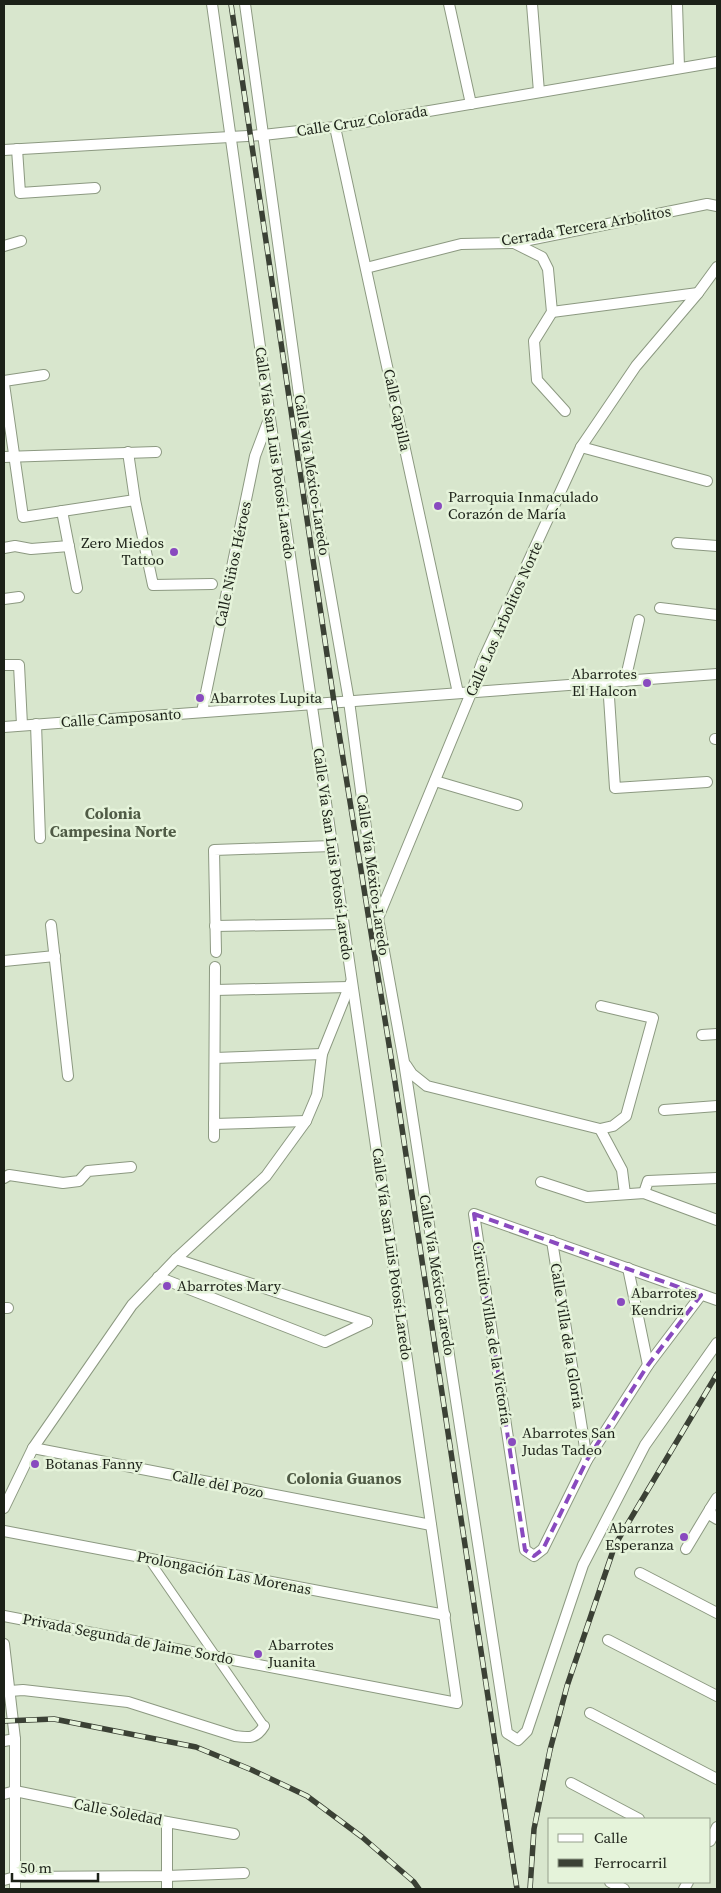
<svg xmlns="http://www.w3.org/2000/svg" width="721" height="1893" font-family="'Source Serif 4',serif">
	<rect width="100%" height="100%" fill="#d8e6cd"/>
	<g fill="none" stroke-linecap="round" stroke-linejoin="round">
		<g stroke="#8c9981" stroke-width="10">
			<polyline id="pedestrian" points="148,1558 264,1726"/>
		</g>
		<g stroke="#8c9981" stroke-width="12">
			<g id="minor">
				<polyline points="245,4 312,489 349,701 378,918 404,1062 507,1733 518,1740 527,1731 583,1565 645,1445 717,1343"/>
				<polyline points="449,4 471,104"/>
				<polyline points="532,4 539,92"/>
				<polyline points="677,4 679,67"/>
				<polyline points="335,127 458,693"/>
				<polyline points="17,149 20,193 95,188"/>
				<polyline points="4,150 263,135 335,127 717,62"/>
				<polyline points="514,243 542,257 548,269 552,312 534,341 537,380 565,411"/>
				<polyline points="4,246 21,241"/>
				<polyline points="366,268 461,244 514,243 707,204 717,206"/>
				<polyline points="552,312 698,293"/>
				<polyline points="4,381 44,375"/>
				<polyline points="4,384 23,517 135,500"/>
				<polyline points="581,447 707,481"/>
				<polyline points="128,452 135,500 153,585 212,584"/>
				<polyline points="4,457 156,452"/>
				<polyline points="62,511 77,588"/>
				<polyline points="677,543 717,546"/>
				<polyline points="4,548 15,546 31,549 69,546"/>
				<polyline points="4,599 19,597"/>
				<polyline points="660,608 717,615"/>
				<polyline points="4,665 19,665 22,725"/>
				<polyline points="625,681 639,620"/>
				<polyline points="608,682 615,788 707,782"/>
				<polyline points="202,712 255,456 269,419"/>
				<polyline points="36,724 40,838"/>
				<polyline points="4,727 717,674"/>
				<polyline points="715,739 717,739"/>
				<polyline points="435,781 517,805"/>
				<polyline points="378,918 471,693 483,660 581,447 636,366 698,293 717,267"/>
				<polyline points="51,925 68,1076"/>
				<polyline points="215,926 343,924"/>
				<polyline points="216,952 214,850 332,846"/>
				<polyline points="4,961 55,956"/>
				<polyline points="215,990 349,987"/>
				<polyline points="702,1035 717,1034"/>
				<polyline points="215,1058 322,1054"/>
				<polyline points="406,1065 412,1074 427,1086 600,1129 613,1126 626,1116 653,1018 601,1006"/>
				<polyline points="664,1110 717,1106"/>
				<polyline points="214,1124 306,1121"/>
				<polyline points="600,1129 622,1170 625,1194"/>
				<polyline points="214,1137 215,967"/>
				<polyline points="4,1178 9,1175 63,1183 79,1181 88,1171 131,1167"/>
				<polyline points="541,1182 587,1197 644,1193 717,1220"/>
				<polyline points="644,1193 648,1181 717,1178"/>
				<polyline points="552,1241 587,1460"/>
				<polyline points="176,1259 367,1322"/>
				<polyline points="628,1268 648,1365"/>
				<polyline points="158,1277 325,1342 367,1322"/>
				<polyline points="701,1295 648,1365 587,1460 543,1549 534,1556 525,1550 474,1214 717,1300"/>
				<polyline points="4,1308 8,1308"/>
				<polyline points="33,1448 431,1525"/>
				<polyline points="717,1498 710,1509 712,1516 717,1519"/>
				<polyline points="4,1508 33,1448 132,1305 176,1259 266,1176 306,1121 317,1095 322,1054 351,982"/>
				<polyline points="4,1531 445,1615"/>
				<polyline points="686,1549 710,1509"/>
				<polyline points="640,1573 717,1613"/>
				<polyline points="4,1616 457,1703 270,418 212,4"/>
				<polyline points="608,1640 717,1696"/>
				<polyline points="4,1644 15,1739 15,1889"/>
				<path d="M10 1691 23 1690 128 1702 235 1736C249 1738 256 1739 264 1726"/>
				<polyline points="590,1713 717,1779"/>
				<polyline points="4,1741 15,1739"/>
				<polyline points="571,1783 639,1819"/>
				<polyline points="4,1794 15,1791 167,1822 234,1834"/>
				<polyline points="710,1841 717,1827"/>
				<polyline points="4,1880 15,1877 167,1876 244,1873"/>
				<polyline points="610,1882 624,1889"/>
				<polyline points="167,1889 167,1822"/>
				<polyline points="684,1889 688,1882"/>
			</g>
		</g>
		<use href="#pedestrian" stroke="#fff" stroke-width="8"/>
		<use href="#minor" stroke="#fff" stroke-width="10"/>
		<g stroke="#3b4135" stroke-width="5.5">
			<g id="rail">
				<polyline points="231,4 334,702 395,1082 517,1889"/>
				<polyline points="4,1721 54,1719 196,1747 252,1770 307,1796 362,1837 414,1882 419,1889"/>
				<polyline points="530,1889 534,1829 550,1750 567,1686 615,1545 717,1374"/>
			</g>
		</g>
		<use href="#rail" stroke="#e5f3da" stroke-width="4" stroke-dasharray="11" stroke-linecap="butt"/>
	</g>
	<path fill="none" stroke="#894abf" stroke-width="4" stroke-dasharray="10 6" stroke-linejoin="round" d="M474 1214 701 1295 648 1365 587 1460 543 1549 534 1556 525 1550Z"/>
	<g fill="#894abf" stroke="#e5f3da" stroke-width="2">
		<circle cx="438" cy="506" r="5"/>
		<circle cx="174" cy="552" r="5"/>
		<circle cx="647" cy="683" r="5"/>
		<circle cx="200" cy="698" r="5"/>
		<circle cx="167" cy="1286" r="5"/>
		<circle cx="621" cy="1302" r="5"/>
		<circle cx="512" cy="1442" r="5"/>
		<circle cx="35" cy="1464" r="5"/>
		<circle cx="684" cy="1537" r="5"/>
		<circle cx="258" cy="1654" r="5"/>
	</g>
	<g text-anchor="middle" stroke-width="5" stroke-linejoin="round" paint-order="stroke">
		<g font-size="15" fill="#1c2118" stroke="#e5f3da">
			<text transform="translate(362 121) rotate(-9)" y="5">Calle Cruz Colorada</text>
			<text transform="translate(586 226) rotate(-10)" y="5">Cerrada Tercera Arbolitos</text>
			<text transform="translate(397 410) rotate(78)" y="5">Calle Capilla</text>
			<text transform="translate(275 453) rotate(82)" y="5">Calle Vía San Luis Potosí-Laredo</text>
			<text transform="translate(312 475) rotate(81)" y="5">Calle Vía México-Laredo</text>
			<text transform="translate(233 564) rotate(-78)" y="5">Calle Niños Héroes</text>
			<text transform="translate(504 619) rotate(-66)" y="5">Calle Los Arbolitos Norte</text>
			<text transform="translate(121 718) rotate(-4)" y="5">Calle Camposanto</text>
			<text transform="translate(333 854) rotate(82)" y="5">Calle Vía San Luis Potosí-Laredo</text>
			<text transform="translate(373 875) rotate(82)" y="5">Calle Vía México-Laredo</text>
			<text transform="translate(392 1254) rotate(82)" y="5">Calle Vía San Luis Potosí-Laredo</text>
			<text transform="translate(437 1275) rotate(81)" y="5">Calle Vía México-Laredo</text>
			<text transform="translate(492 1333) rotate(81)" y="5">Circuito Villas de la Victoría</text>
			<text transform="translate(567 1336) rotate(81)" y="5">Calle Villa de la Gloria</text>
			<text transform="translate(218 1484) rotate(11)" y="5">Calle del Pozo</text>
			<text transform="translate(224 1573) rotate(11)" y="5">Prolongación Las Morenas</text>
			<text transform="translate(128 1639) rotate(11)" y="5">Privada Segunda de Jaime Sordo</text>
			<text transform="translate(118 1812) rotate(11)" y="5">Calle Soledad</text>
		</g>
		<g font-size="15" fill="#1c2118" stroke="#e5f3da" text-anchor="start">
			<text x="448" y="502">Parroquia Inmaculado<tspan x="448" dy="17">Corazón de María</tspan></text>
			<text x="164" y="548" text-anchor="end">Zero Miedos<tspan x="164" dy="17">Tattoo</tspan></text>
			<text x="637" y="679" text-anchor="end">Abarrotes<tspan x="637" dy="17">El Halcon</tspan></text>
			<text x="210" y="703">Abarrotes Lupita</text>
			<text x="177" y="1291">Abarrotes Mary</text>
			<text x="631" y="1298">Abarrotes<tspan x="631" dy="17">Kendriz</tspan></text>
			<text x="522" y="1438">Abarrotes San<tspan x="522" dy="17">Judas Tadeo</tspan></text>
			<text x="45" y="1469">Botanas Fanny</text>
			<text x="674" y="1533" text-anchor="end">Abarrotes<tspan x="674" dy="17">Esperanza</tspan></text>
			<text x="268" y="1650">Abarrotes<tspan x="268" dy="17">Juanita</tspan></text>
		</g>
		<g font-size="16" font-weight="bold" fill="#505b46" stroke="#e5f3da">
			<text x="113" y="819">Colonia<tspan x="113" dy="18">Campesina Norte</tspan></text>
			<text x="344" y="1484">Colonia Guanos</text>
		</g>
	</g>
	<rect width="721" height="1893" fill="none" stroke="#1c2118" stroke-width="10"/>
	<rect x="548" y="1818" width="162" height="65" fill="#e5f3da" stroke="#959f8c"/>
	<rect x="558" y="1834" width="25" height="8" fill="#ffffff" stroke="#959f8c"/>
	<text x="594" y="1843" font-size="15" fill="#1c2118">Calle</text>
	<rect x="558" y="1859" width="25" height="8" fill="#3b4135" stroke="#959f8c"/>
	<text x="594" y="1868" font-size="15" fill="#1c2118">Ferrocarril</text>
	<path d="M12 1873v8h86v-8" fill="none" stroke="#1c2118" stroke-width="2.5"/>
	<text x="20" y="1873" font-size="15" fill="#1c2118" stroke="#e5f3da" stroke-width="4" paint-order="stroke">50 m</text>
</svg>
